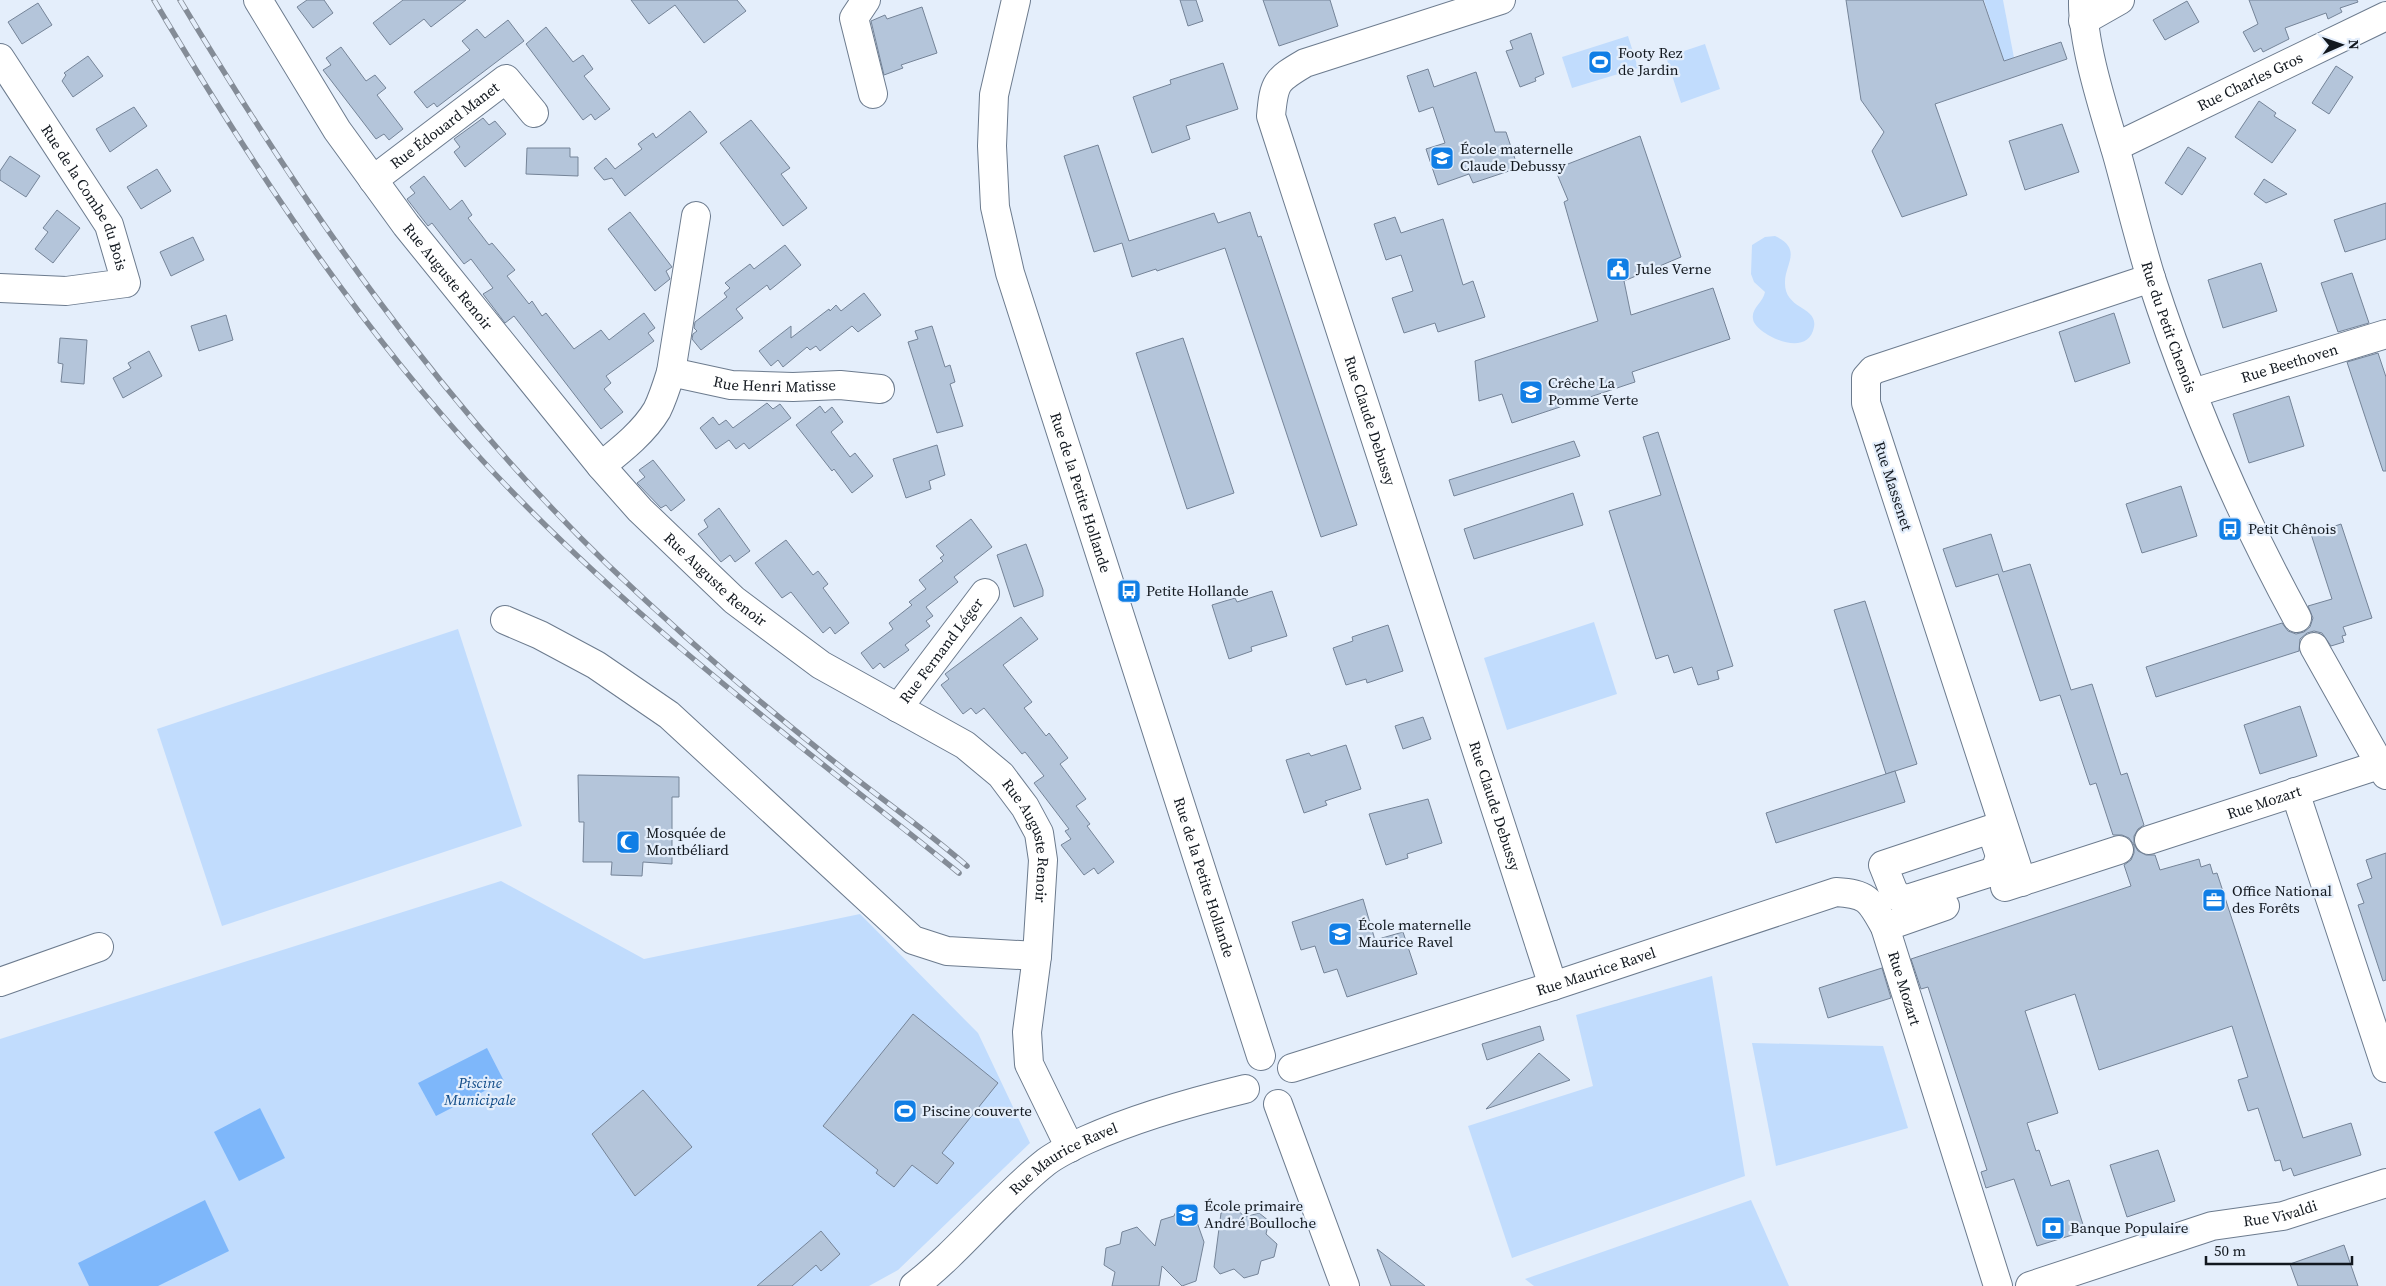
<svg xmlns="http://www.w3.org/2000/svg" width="2386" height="1286" font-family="'Source Serif 4',serif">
	<rect width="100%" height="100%" fill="#e4eefb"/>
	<g fill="#c1dcfd">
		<polygon points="1984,0 2003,0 2014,58 2004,61"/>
		<polygon points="1628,36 1638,68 1572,88 1562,57"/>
		<polygon points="1705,44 1720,89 1681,103 1666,57"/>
		<path d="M1775 236C1803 249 1785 264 1785 282 1784 310 1818 306 1814 327 1808 361 1754 333 1753 319 1751 308 1763 303 1765 292L1754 282 1751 274 1752 245 1765 237Z"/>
		<polygon points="1594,622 1617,694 1507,730 1484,658"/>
		<polygon points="458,629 522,826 222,926 157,729"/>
		<polygon points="501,881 644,959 860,914 978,1033 1030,1143 898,1270 869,1286 0,1286 0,1039"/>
		<polygon points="1712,976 1745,1176 1512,1258 1468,1126 1593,1086 1576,1015"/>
		<polygon points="1752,1043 1883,1046 1908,1128 1776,1166"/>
		<polygon points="1751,1200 1789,1286 1534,1286 1525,1279"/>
	</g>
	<g fill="#7eb7fa">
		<polygon points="487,1048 504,1081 436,1116 418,1083"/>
		<polygon points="260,1108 285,1158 239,1181 214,1132"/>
		<polygon points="205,1200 229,1251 158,1286 89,1286 78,1263"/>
	</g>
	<g fill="#b4c5da" stroke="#758498">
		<polygon points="307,0 324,0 333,13 313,28 297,7"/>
		<polygon points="403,0 466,0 431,27 424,19 390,45 373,23"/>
		<polygon points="631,0 737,0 746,11 704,43 675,5 649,24"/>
		<polygon points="1180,0 1196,0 1203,21 1188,26"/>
		<polygon points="1263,0 1330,0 1338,26 1279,46"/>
		<polygon points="1846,0 1983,0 2004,61 2061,42 2067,59 1935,104 1967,195 1902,217 1872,151 1884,132 1861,100"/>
		<polygon points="2249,0 2357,0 2358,2 2340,8 2342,12 2328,19 2326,13 2285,28 2289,39 2263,52 2261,48 2254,52 2243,32 2258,24"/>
		<polygon points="2187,1 2199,22 2165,40 2153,20"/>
		<polygon points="38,3 52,25 22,44 8,22"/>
		<polygon points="922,7 937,53 901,65 903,68 884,75 871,21 885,15 887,19"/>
		<polygon points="508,20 524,41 437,107 434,103 427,108 414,92 470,50 462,41 477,29 485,38"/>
		<polygon points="546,27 573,62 583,55 593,69 584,76 610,109 595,120 591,114 583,120 526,44"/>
		<polygon points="1531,33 1544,74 1535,78 1536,81 1520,87 1506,51 1513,49 1510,41"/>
		<polygon points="341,47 366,81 375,75 386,88 377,95 403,129 389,140 384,134 376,139 323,70 331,65 326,58"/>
		<polygon points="88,56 103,76 73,97 62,81 66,75 64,73"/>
		<polygon points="1223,63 1238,109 1186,126 1190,139 1152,153 1133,97 1171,84 1170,80"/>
		<polygon points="2336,66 2353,77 2329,114 2312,103"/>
		<polygon points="1428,69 1434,87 1476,72 1495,132 1506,132 1518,168 1473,183 1469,174 1438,185 1426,149 1445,143 1433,107 1419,112 1407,76"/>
		<polygon points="2259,101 2276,113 2274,116 2296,130 2272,163 2235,137"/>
		<polygon points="134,107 147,126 110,152 96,129"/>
		<polygon points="690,111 707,132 625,196 612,178 604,180 594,168 606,158 615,169 642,149 638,144 653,133 656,138"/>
		<polygon points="483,118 489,125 495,121 506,134 465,167 454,152 460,147 454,139"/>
		<polygon points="751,120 790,168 781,174 807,208 783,226 720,143"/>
		<polygon points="2062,124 2079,172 2025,190 2009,141"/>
		<polygon points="1640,136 1681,257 1624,281 1631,315 1713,288 1730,339 1632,372 1635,382 1512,423 1502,394 1479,401 1475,361 1598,321 1564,202 1568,200 1555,169"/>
		<polygon points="1098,145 1129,241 1214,213 1218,223 1250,212 1258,237 1261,236 1357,525 1321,537 1225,248 1157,271 1156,269 1132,277 1122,243 1094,252 1064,156"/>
		<polygon points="2188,147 2206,158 2182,195 2165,183"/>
		<polygon points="527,148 570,148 570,157 578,157 578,176 526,174"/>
		<polygon points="10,156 40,176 26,197 0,180 0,171"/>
		<polygon points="157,169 171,191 141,209 127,187"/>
		<polygon points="424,176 450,210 462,200 472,215 468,218 479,232 489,245 492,243 515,270 507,276 529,304 532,301 542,316 546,313 574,349 601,330 609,340 644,313 655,328 648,333 654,341 606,376 611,383 604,389 623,412 601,429 514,316 505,323 483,294 493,288 471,259 464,264 432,223 428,226 407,199 415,193 410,187"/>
		<polygon points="2264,179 2287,194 2266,203 2254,194"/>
		<polygon points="2386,203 2386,239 2345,252 2334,220"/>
		<polygon points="57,210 80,228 53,263 35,249 48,232 43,228"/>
		<polygon points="630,212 672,267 666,271 670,279 655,291 608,229"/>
		<polygon points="1395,217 1401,233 1443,219 1463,285 1473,281 1485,317 1438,332 1435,323 1404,333 1392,298 1413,291 1401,255 1386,260 1374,224"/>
		<polygon points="193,237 204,260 171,276 160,252"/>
		<polygon points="785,245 801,265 770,290 767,285 736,309 743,318 701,350 692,339 693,334 697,331 694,328 695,322 727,297 724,293 730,288 725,283 750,264 754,269"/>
		<polygon points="2261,263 2277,311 2223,328 2208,280"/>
		<polygon points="2352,273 2369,323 2338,332 2321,283"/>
		<polygon points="864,293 881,315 858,332 852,326 820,351 816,346 810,350 807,347 783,367 778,360 771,366 759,351 791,326 791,338 829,309 830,311 836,305 841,311"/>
		<polygon points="2114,313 2130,363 2075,382 2059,332"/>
		<polygon points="226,315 233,340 199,351 191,326"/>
		<polygon points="932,326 945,367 950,365 955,382 950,384 963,426 937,433 908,342 918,339 915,331"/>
		<polygon points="60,338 87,340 84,384 61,382 63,364 58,363"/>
		<polygon points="1183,338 1234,493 1187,509 1136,353"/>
		<polygon points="149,351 162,376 123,398 113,378 131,368 128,363"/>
		<polygon points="2378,353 2386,377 2386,471 2383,471 2347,362"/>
		<polygon points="2289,396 2304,446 2249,463 2233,414"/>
		<polygon points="767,403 773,409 780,404 791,418 749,449 744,443 736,449 729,440 716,449 700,428 713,417 719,425 726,420 733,428"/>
		<polygon points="820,406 825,413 832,407 843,422 831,432 850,457 855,453 873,476 852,493 834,469 832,471 796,425"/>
		<polygon points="1658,432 1733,666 1717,671 1719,679 1698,685 1692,667 1674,673 1668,655 1656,659 1609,511 1661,495 1643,437"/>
		<polygon points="1574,441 1580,456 1454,496 1449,480"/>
		<polygon points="937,445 945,475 929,481 931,489 906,498 893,459"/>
		<polygon points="653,460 685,500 671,511 666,505 661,508 637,483 645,477 639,470"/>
		<polygon points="2181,486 2197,536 2142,553 2126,504"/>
		<polygon points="1573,493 1583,525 1474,559 1464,529"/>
		<polygon points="719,508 750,551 735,562 730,555 721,562 698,534 708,527 704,520"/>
		<polygon points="971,519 992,547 954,577 958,582 926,607 933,616 926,621 930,626 905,645 909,650 884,668 880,663 873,669 861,653 893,629 889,623 912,605 909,602 926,589 919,580 943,561 940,558 944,555 936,546"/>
		<polygon points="2341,524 2372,618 2343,627 2346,635 2342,636 2344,642 2331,646 2322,633 2314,631 2307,633 2300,639 2299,651 2156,697 2146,667 2282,623 2288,631 2296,634 2304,632 2310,627 2313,618 2308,606 2332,599 2311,534"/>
		<polygon points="1991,534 2003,572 2030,564 2071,690 2092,684 2121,775 2127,773 2144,825 2138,829 2134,836 2134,844 2138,851 2146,855 2155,855 2160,870 2199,859 2201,867 2210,864 2213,874 2217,873 2303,1138 2351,1123 2361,1155 2294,1176 2291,1168 2283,1171 2280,1160 2275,1161 2258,1108 2248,1111 2238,1080 2248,1077 2232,1026 2099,1070 2075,994 2025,1011 2058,1113 2027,1123 2036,1151 2039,1150 2051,1186 2069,1180 2085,1231 2037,1246 2014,1179 1986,1188 1981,1172 1987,1170 1928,987 1921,989 1911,959 2131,886 2124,865 2131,860 2134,853 2134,845 2129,838 2122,835 2113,835 2096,783 2090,785 2060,695 2040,701 1998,574 1956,587 1943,549"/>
		<polygon points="786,540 813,575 818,571 828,584 823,588 849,623 835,634 830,627 823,633 791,592 782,598 755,563"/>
		<polygon points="1026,544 1043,590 1043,596 1014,607 997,555"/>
		<polygon points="1272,591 1287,636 1251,647 1252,651 1229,659 1212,605 1235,598 1237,602"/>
		<polygon points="1865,601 1917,764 1886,774 1834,610"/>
		<polygon points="1021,617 1038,639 1003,665 1032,702 1024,708 1046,736 1049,733 1068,758 1060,764 1086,799 1076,806 1090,824 1087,826 1114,862 1098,874 1094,868 1084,875 1061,845 1071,839 1065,831 1069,829 1034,783 1044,776 1025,752 1022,754 984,708 976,714 971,708 963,714 941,685 949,679 945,674"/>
		<polygon points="1388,625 1403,671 1367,683 1366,679 1346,685 1333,648 1353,641 1352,637"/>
		<polygon points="2300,706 2317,756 2260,774 2244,725"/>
		<polygon points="1423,717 1431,739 1403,749 1395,726"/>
		<polygon points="1346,745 1361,789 1325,801 1327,805 1304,813 1286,760 1309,753 1311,756"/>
		<polygon points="1895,771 1905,802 1776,843 1766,813"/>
		<polygon points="578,775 679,777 679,797 672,797 672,864 643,862 642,876 611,875 612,862 583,862 584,822 579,822"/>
		<polygon points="1428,799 1442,843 1407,854 1408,858 1386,865 1369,814"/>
		<polygon points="2386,853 2386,980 2383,981 2358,905 2364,903 2357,884 2372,878 2366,860"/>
		<polygon points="1363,899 1375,940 1403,932 1417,974 1347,997 1337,969 1324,973 1315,946 1301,950 1292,922"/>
		<polygon points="1882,968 1891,998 1828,1018 1819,988"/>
		<polygon points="913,1014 998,1083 942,1153 954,1163 937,1184 912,1165 894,1187 876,1173 878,1170 823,1126"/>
		<polygon points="1540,1026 1544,1040 1487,1060 1482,1044"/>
		<polygon points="1539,1053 1570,1080 1486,1109"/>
		<polygon points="643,1090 692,1147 635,1196 592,1134"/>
		<polygon points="2158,1150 2175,1201 2127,1217 2110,1165"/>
		<polygon points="1178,1207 1188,1213 1193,1211 1204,1242 1196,1281 1182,1286 1162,1266 1159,1286 1112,1286 1115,1272 1104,1265 1106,1248 1120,1244 1122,1232 1137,1227 1155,1246 1161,1220 1174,1216"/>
		<polygon points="1235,1208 1245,1217 1259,1213 1269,1221 1266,1234 1277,1244 1274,1257 1261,1261 1258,1274 1244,1278 1234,1269 1220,1274 1214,1267 1221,1213"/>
		<polygon points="821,1231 840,1254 828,1265 821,1271 816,1265 792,1286 757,1286"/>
		<polygon points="2344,1245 2358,1286 2298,1286 2290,1264"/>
		<polygon points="1377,1249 1425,1286 1391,1286"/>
	</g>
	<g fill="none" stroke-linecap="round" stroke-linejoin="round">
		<g stroke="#6c7b8e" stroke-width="30">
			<g id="minor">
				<path id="s1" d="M258 0 337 130 406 225 601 466 640 510 734 600 821 665 965 745 1001 775 1025 807 1039 833 1043 860 1037 956 1027 1032 1029 1064 1070 1148"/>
				<polyline points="866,0 854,18 873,94"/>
				<path id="s2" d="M1016 0 994 95 992 146 995 207 1010 273 1261 1056"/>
				<path id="s3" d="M1501 0 1305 63C1276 80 1274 82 1271 116L1553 986"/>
				<path id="s4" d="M2083 0C2082 45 2105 113 2118 158 2129 198 2139 239 2151 278 2189 395 2238 510 2297 618"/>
				<polyline points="2083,21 2120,0"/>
				<path id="s5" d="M0 58 109 225 126 283 66 291 0 288"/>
				<path id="s6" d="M2115 147 2386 16"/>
				<path id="s7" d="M373 180 506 79 534 113"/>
				<path id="s8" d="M671 372 731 385 793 387 840 385 880 389"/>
				<path id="s9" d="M2193 393 2386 334"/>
				<path d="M601 466C621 450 644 432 657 410 663 398 667 385 671 372L696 216"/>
				<polyline points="505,620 540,635 596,665 669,715 913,940 947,951 1037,956"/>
				<polyline points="2314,647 2386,775"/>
				<path id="s10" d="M898 708 985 593"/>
				<polyline points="2295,792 2386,1068"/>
				<polygon points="1991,829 2000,856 1995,871 1907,899 1898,897 1893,890 1883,865"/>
				<path id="s11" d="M2149 840 2379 765"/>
				<polyline points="2022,882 1866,403 1866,378 1873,370 2151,278"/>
				<polyline points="2005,887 2119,850"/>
				<polyline points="1885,927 1945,906"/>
				<polyline points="0,982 99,947"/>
				<path id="s12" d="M1292 1068 1553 986 1836 892C1868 894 1870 900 1885 927L1998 1286"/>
				<polyline points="1278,1104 1345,1286"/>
				<path id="s13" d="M914 1286C962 1249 999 1199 1046 1162 1058 1153 1073 1146 1086 1140 1137 1117 1191 1102 1245 1089"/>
				<path id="s14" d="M2030 1286 2212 1226 2283 1216 2386 1183"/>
			</g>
		</g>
		<use href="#minor" stroke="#fff" stroke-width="28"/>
		<g stroke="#848c97" stroke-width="5.5">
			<g id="rail">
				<path d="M154 0C250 162 353 320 482 460 625 615 795 741 959 873"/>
				<path d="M180 0C303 205 436 398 608 565 677 631 748 693 822 752 870 791 921 826 967 866"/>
			</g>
		</g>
		<use href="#rail" stroke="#e4eefb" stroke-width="4" stroke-dasharray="11" stroke-linecap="butt"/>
	</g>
	<defs>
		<g id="stadium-square" transform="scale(1.25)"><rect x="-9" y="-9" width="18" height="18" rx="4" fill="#107ee5" stroke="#e4eefb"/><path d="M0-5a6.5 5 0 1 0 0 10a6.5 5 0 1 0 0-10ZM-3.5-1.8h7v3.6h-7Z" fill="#fff"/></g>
		<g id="school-square" transform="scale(1.25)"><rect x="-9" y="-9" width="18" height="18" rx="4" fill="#107ee5" stroke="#e4eefb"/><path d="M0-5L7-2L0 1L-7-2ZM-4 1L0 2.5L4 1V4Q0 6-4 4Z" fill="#fff"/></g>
		<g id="civic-square" transform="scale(1.25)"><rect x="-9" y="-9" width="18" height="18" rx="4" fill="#107ee5" stroke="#e4eefb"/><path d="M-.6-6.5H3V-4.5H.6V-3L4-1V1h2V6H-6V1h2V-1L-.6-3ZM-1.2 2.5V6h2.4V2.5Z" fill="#fff"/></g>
		<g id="bus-square" transform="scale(1.25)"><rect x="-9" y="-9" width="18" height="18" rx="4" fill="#107ee5" stroke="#e4eefb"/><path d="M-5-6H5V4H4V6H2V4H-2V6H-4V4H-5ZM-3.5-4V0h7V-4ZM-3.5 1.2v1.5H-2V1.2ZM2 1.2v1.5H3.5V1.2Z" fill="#fff"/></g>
		<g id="mosque-square" transform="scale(1.25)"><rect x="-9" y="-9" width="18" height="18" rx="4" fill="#107ee5" stroke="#e4eefb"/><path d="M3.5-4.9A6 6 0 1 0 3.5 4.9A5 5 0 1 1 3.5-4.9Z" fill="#fff"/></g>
		<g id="office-square" transform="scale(1.25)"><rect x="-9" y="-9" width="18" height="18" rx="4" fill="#107ee5" stroke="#e4eefb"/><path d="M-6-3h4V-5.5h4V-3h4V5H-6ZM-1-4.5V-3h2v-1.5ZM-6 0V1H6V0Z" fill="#fff"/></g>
		<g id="bank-square" transform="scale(1.25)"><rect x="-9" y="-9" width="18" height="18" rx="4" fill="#107ee5" stroke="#e4eefb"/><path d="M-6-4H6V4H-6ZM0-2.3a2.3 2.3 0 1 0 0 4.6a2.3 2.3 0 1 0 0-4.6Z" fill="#fff"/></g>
	</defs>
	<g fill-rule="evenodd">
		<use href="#stadium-square" x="1600" y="62"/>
		<use href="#school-square" x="1442" y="158"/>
		<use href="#civic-square" x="1618" y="269"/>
		<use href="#school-square" x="1531" y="392"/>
		<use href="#bus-square" x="2230" y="529"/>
		<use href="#bus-square" x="1129" y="591"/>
		<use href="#mosque-square" x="628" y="842"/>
		<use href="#office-square" x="2214" y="900"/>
		<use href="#school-square" x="1340" y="934"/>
		<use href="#stadium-square" x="905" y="1111"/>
		<use href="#school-square" x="1187" y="1215"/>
		<use href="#bank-square" x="2053" y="1228"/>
	</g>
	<g text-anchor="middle" stroke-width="4.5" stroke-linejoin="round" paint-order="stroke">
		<g font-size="15" fill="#12181f" stroke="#e4eefb" text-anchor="start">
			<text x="1618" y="58">Footy Rez<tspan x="1618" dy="17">de Jardin</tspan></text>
			<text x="1460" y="154">École maternelle<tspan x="1460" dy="17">Claude Debussy</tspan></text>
			<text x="1636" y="274">Jules Verne</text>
			<text x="1548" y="388">Crêche La<tspan x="1548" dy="17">Pomme Verte</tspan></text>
			<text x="2248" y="534">Petit Chênois</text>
			<text x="1146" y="596">Petite Hollande</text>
			<text x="646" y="838">Mosquée de<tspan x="646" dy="17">Montbéliard</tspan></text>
			<text x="2232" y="896">Office National<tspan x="2232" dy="17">des Forêts</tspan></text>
			<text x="1358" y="930">École maternelle<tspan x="1358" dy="17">Maurice Ravel</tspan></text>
			<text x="922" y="1116">Piscine couverte</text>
			<text x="1204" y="1211">École primaire<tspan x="1204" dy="17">André Boulloche</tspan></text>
			<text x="2070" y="1233">Banque Populaire</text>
		</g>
		<g font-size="15" fill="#12181f" stroke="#e4eefb">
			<text dy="5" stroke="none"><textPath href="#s6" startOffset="150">Rue Charles Gros</textPath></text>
			<text dy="5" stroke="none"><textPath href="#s7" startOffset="90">Rue Édouard Manet</textPath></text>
			<text dy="5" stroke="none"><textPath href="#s5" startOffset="164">Rue de la Combe du Bois</textPath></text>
			<text dy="5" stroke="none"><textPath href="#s1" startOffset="336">Rue Auguste Renoir</textPath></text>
			<text dy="5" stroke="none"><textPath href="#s4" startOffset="339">Rue du Petit Chenois</textPath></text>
			<text dy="5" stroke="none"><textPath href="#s9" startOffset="101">Rue Beethoven</textPath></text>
			<text dy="5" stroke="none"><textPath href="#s8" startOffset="105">Rue Henri Matisse</textPath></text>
			<text dy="5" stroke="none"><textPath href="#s3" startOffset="594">Rue Claude Debussy</textPath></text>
			<text transform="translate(1893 486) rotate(72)" y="5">Rue Massenet</text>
			<text dy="5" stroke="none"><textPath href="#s2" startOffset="508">Rue de la Petite Hollande</textPath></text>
			<text dy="5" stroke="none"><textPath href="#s1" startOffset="741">Rue Auguste Renoir</textPath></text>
			<text dy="5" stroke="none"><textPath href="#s10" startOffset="72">Rue Fernand Léger</textPath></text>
			<text dy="5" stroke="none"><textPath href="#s11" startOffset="121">Rue Mozart</textPath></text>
			<text dy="5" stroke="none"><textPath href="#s3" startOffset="999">Rue Claude Debussy</textPath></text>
			<text dy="5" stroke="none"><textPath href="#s1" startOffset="1162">Rue Auguste Renoir</textPath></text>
			<text dy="5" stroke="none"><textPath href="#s2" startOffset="912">Rue de la Petite Hollande</textPath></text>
			<text dy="5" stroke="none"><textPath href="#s12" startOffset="319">Rue Maurice Ravel</textPath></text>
			<text dy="5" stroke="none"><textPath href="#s12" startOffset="701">Rue Mozart</textPath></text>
			<text dy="5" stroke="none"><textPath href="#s13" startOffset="198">Rue Maurice Ravel</textPath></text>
			<text dy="5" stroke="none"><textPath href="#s14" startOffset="261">Rue Vivaldi</textPath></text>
		</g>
		<g font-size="15" font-style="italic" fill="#104b87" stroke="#e4eefb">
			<text x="480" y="1088">Piscine<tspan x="480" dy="17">Municipale</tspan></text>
		</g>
	</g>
	<g transform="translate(2341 45) rotate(88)" stroke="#e4eefb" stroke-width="4" paint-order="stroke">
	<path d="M0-4L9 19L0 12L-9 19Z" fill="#12181f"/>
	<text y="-8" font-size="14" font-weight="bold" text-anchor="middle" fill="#12181f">N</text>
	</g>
	<path d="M2206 1256v8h146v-8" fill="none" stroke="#12181f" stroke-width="2.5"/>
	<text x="2214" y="1256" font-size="15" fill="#12181f" stroke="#e4eefb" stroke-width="4" paint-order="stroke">50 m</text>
</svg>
